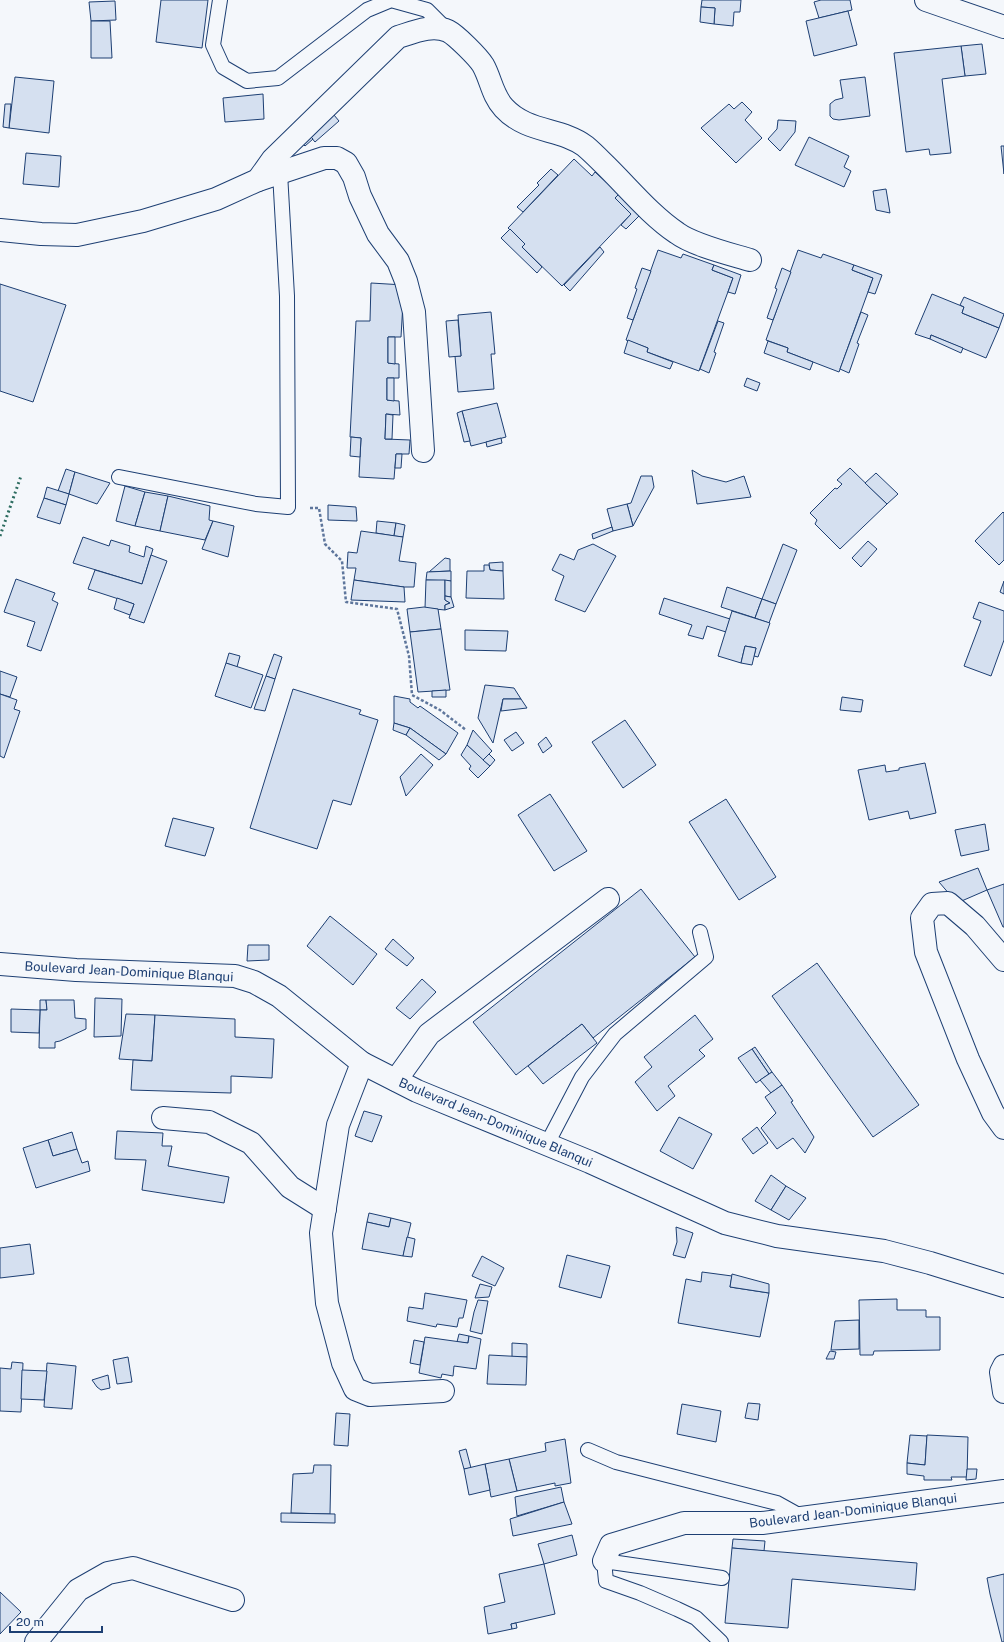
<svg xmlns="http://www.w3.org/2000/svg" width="1004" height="1642" font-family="'Public Sans',sans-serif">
	<rect width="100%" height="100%" fill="#f4f7fb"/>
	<g fill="#d5e0f0" stroke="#1d3f73">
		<polygon points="161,0 208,0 202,48 156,42"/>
		<polygon points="702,0 741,0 740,12 734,12 733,26 714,24 715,8 701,7"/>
		<polygon points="821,0 850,0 852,10 819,18 814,2"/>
		<polygon points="115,1 116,20 91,21 89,2"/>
		<polygon points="701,7 715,8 714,24 700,22"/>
		<polygon points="848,11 857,45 814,56 806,21"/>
		<polygon points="91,21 110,21 112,58 91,58"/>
		<polygon points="982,44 986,74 965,76 961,46"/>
		<polygon points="961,46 965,76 942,79 951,153 930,155 929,149 906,152 894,53"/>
		<polygon points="15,77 54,81 49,133 9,128"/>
		<polygon points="865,77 870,116 839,120 833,119 830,116 830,104 835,100 843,98 840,80"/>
		<polygon points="263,94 264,119 225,122 223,98"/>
		<polygon points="742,102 752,112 745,120 762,138 736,163 701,128 729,104 734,109"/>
		<polygon points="5,104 11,104 9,128 3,127"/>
		<polygon points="334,115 339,121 315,142 310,136"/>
		<polygon points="778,120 796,121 795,132 780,151 768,139 777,129"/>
		<polygon points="310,136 313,139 305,146 302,143"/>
		<polygon points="809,137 849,156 844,167 851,171 844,187 795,165"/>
		<polygon points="1001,146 1004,146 1004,174"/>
		<polygon points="26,153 61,156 59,187 23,184"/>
		<polygon points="574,159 592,176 595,172 619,194 615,198 631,214 562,286 522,247 525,244 508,228"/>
		<polygon points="551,169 558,175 523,212 517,207 539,185 537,183"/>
		<polygon points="886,189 890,213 876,210 873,191"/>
		<polygon points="619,194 640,215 626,229 621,225 631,214 615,198"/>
		<polygon points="510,229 525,244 522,247 542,267 537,273 501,238"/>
		<polygon points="600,247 604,252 570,291 564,285"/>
		<polygon points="658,250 681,258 683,254 714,265 712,270 733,278 699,371 647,352 648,348 626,340"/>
		<polygon points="798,250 821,258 823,254 854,265 852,270 873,278 839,372 787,352 788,348 766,340"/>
		<polygon points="714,265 741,275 735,294 728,292 733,278 712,270"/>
		<polygon points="854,265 882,275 875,294 868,292 873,278 852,270"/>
		<polygon points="642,268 651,271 633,320 627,318 637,289 635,288"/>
		<polygon points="782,268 791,272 773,320 767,318 777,289 775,288"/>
		<polygon points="371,283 404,285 401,337 388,337 388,363 399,364 399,378 387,378 387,400 399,401 400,415 386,414 385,439 410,440 409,454 396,454 394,479 359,477 361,438 350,437 356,321 370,321"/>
		<polygon points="0,284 66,305 33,402 0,391"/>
		<polygon points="932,294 964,307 962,313 999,328 986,358 931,335 930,339 915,334"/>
		<polygon points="964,297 1004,314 999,328 962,313 964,307 960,305"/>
		<polygon points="491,312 495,354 491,354 494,389 458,392 455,356 461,356 458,315"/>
		<polygon points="861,312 868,315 857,343 859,344 849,373 840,369"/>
		<polygon points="458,320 461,356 449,357 446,321"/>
		<polygon points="718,321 724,323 714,352 716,353 709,373 700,369"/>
		<polygon points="931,335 963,348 961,353 930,339"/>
		<polygon points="388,337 395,337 395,364 388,363"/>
		<polygon points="628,340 648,348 647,352 673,362 670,369 624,353"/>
		<polygon points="768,341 788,348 787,352 813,362 810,370 764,353"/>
		<polygon points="387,378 394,378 394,401 387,400"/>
		<polygon points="747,378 760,383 757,391 744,386"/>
		<polygon points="497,403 506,437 471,446 462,411"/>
		<polygon points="462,411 470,441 464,442 457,413"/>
		<polygon points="386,414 393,415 392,439 385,439"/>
		<polygon points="351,437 361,438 360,457 350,456"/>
		<polygon points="501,438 502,443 487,447 486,442"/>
		<polygon points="396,454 402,454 401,468 395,468"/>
		<polygon points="850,468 887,504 840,549 815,524 817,520 810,513 835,488 837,489 842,484 837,480"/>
		<polygon points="66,469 75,472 69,494 58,491"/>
		<polygon points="692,470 702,476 726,482 744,476 751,497 697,504"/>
		<polygon points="75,472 110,483 97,504 69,494"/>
		<polygon points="876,473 898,494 887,504 865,483"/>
		<polygon points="641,476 652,476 654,487 633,526 627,504 631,503"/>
		<polygon points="125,486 145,492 135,526 116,521"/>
		<polygon points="47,487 69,494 66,505 44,498"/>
		<polygon points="145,492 168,496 160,531 135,526"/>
		<polygon points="168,496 210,506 209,520 213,521 205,540 160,531"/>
		<polygon points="44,498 66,505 60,524 37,517"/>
		<polygon points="627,504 633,526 613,531 607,509"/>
		<polygon points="328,505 356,507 357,521 328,520"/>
		<polygon points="1003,512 1004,513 1004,560 999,565 975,541"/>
		<polygon points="213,521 234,526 228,557 202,549"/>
		<polygon points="377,521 396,523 394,536 376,533"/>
		<polygon points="396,523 405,525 403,537 394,536"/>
		<polygon points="612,527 613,531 593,539 592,534"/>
		<polygon points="361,531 403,537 399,561 416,563 414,587 404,587 354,580 356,568 347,568 348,552 357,553"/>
		<polygon points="83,537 109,546 111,540 130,546 129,552 144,557 146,546 153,549 142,584 73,563"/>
		<polygon points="868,541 877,549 861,567 852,558"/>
		<polygon points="593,544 616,556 585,612 555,600 564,576 552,570 560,554 574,560 578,550"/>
		<polygon points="783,544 797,550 776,604 762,599"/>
		<polygon points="151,555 167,561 144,623 129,618 134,604 88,589 95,570 142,584"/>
		<polygon points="445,558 450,559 450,571 429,572"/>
		<polygon points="503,562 503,571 490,570 489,563"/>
		<polygon points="484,565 489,565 490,570 503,571 504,599 466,598 467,571 484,571"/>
		<polygon points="451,571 451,581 426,580 427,572"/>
		<polygon points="16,579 55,593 52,600 58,603 41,651 27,646 35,622 4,612"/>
		<polygon points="354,580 404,587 405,602 351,600"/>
		<polygon points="426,580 445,580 445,600 450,603 445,605 445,610 425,608"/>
		<polygon points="445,580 451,581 451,597 445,596"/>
		<polygon points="1004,581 1004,594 1000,592"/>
		<polygon points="727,587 762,599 755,618 721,607"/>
		<polygon points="445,596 451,597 454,607 445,610 445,605 450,603 445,600"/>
		<polygon points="117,598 134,604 130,615 114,609"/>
		<polygon points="664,598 730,619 726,632 707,626 703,639 688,635 692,625 659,614"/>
		<polygon points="762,599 776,604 769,623 755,618"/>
		<polygon points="979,602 1004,611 1004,640 991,676 964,666 981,621 973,618"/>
		<polygon points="424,607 438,609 441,629 410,632 407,609"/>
		<polygon points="732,611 770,623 758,657 754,656 756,648 745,646 741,663 718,656"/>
		<polygon points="441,629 450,690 418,692 410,632"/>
		<polygon points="465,630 508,631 506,651 465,650"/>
		<polygon points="745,646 756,648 752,665 741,663"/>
		<polygon points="229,653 240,656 237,667 226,663"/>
		<polygon points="274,654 282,657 275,679 266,676"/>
		<polygon points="226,663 263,675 251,708 215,696"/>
		<polygon points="0,671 17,677 10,697 0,694"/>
		<polygon points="266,676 275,679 265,711 254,709"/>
		<polygon points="485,685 514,688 521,699 503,699 493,743 478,718"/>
		<polygon points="293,689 361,710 359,714 378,720 351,805 333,800 317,849 250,828"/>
		<polygon points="446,690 446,697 432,697 432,691"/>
		<polygon points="0,694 17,700 14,709 20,711 4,758 0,756"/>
		<polygon points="394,696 410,699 410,702 418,708 420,706 458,733 446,754 410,728 394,723"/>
		<polygon points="842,697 863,700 861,712 840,710"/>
		<polygon points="503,699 521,699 527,708 501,711"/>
		<polygon points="625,720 656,765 623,788 592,742"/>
		<polygon points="394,723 410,728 406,735 393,730"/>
		<polygon points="410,728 446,754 439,760 406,735"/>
		<polygon points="473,730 492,751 483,760 467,745"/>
		<polygon points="516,732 524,743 512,751 504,740"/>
		<polygon points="546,737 552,746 543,753 538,744"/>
		<polygon points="467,745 490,766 478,778 469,769 471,766 461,755"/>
		<polygon points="421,754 433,765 406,796 400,777"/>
		<polygon points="489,754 495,760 490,766 483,760"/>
		<polygon points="925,763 936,813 910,819 908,811 869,820 858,770 885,765 886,772 899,770 899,768"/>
		<polygon points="550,794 587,851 554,871 518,815"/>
		<polygon points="726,799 776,877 739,900 689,822"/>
		<polygon points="173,818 214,828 205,856 165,846"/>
		<polygon points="985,824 989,850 961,856 955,830"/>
		<polygon points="978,868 987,890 957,903 939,882"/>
		<polygon points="1004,884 1004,927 1003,927 987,890"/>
		<polygon points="641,889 695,957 593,1038 582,1024 516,1075 473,1022"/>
		<polygon points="330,916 377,954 353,985 307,946"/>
		<polygon points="393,939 414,958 407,966 385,949"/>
		<polygon points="248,945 269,945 269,960 247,961"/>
		<polygon points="817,963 919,1105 873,1137 772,996"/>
		<polygon points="422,979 436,992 410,1019 396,1008"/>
		<polygon points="95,998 122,999 121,1036 94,1037"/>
		<polygon points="40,1000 46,1000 47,1010 40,1010"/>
		<polygon points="46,1000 74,1000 75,1018 86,1019 86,1029 60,1041 55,1042 55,1048 39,1048 40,1010 47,1010"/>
		<polygon points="11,1009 40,1010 39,1033 11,1032"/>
		<polygon points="126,1014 155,1015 152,1061 119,1059"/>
		<polygon points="155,1015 235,1019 235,1037 274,1039 272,1078 231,1076 231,1093 131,1090 133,1060 152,1061"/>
		<polygon points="695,1015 713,1039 699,1050 705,1056 668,1086 675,1096 657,1111 635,1082 652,1067 644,1057"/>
		<polygon points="582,1024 597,1043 543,1084 528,1066"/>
		<polygon points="755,1047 772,1072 769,1074 752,1049"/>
		<polygon points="752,1049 769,1074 756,1083 738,1058"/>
		<polygon points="772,1072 782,1085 771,1093 760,1080"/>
		<polygon points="782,1085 793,1101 791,1102 814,1137 805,1153 793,1138 777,1149 761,1128 776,1113 765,1097"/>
		<polygon points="364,1111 382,1116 372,1142 355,1136"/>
		<polygon points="679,1117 712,1134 693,1169 660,1151"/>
		<polygon points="757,1127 768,1143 753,1154 742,1139"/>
		<polygon points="117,1131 163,1133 162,1146 172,1146 168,1166 229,1177 224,1203 142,1190 146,1160 115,1159"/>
		<polygon points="72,1132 77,1149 53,1156 48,1140"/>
		<polygon points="48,1140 53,1156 77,1149 82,1163 88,1161 90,1171 36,1188 23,1148"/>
		<polygon points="771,1175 786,1186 771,1210 755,1201"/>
		<polygon points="786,1186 806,1198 789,1220 771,1210"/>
		<polygon points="369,1213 391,1218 389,1227 367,1222"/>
		<polygon points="391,1218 411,1223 403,1256 362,1249 367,1222 389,1227"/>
		<polygon points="676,1227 693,1233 685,1258 673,1255 677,1242"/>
		<polygon points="407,1237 415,1239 412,1257 403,1256"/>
		<polygon points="30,1244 34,1274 0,1278 0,1248"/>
		<polygon points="567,1255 610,1266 601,1298 559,1287"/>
		<polygon points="482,1256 504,1268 495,1286 472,1276"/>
		<polygon points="702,1272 732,1276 730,1287 769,1293 760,1337 678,1323 686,1279 701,1282"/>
		<polygon points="732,1274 769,1284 769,1293 730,1287"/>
		<polygon points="480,1284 492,1287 489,1297 475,1298"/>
		<polygon points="425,1293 467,1300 463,1318 459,1318 457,1327 437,1324 436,1327 407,1321 409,1307 423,1309"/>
		<polygon points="897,1299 897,1310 926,1310 926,1317 940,1317 940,1350 874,1351 873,1355 860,1355 859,1300"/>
		<polygon points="478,1300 488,1301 482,1334 470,1331 474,1312"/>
		<polygon points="859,1320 859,1349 831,1350 835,1321"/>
		<polygon points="459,1334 469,1336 468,1343 457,1342"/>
		<polygon points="469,1336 481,1339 476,1369 454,1366 453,1376 442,1374 441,1378 419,1373 425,1337 468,1343"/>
		<polygon points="414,1340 424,1342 420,1365 410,1363"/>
		<polygon points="512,1343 527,1344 527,1357 512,1357"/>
		<polygon points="830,1351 836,1352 834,1359 826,1359"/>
		<polygon points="489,1355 527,1357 526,1385 487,1384"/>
		<polygon points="128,1357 132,1382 117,1384 113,1360"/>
		<polygon points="12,1362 23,1363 21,1412 0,1411 0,1368 11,1369"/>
		<polygon points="47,1363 76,1366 72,1409 44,1407"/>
		<polygon points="22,1370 47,1371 44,1400 21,1399"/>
		<polygon points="108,1375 110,1388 101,1390 97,1387 92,1380"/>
		<polygon points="748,1403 760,1404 758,1420 745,1418"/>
		<polygon points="682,1404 721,1411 716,1442 677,1434"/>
		<polygon points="336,1413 350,1414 348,1446 334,1445"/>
		<polygon points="910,1435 927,1436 925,1465 907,1463"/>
		<polygon points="927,1435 968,1437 967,1477 951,1477 952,1480 924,1480 924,1476 907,1474 907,1463 925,1465"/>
		<polygon points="565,1439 571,1483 555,1486 555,1483 517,1491 509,1459 546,1451 545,1443"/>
		<polygon points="466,1449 471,1468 464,1469 459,1451"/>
		<polygon points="509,1459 517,1491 491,1497 485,1464"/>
		<polygon points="485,1464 490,1490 469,1495 464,1469"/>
		<polygon points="314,1465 331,1465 330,1514 291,1513 293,1474 313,1473"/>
		<polygon points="967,1469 977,1469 976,1479 966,1480"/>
		<polygon points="561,1487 564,1502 517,1516 515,1497"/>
		<polygon points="564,1502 572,1524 513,1536 510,1519"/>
		<polygon points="281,1513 335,1514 335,1523 281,1522"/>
		<polygon points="572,1535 577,1555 544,1564 538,1544"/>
		<polygon points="733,1539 765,1541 764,1551 732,1548"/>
		<polygon points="732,1548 917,1563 915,1590 792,1579 788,1628 725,1623"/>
		<polygon points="544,1564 555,1614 511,1624 512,1629 488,1634 484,1607 505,1602 499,1574"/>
		<polygon points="1004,1574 1004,1642 1002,1642 990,1594 987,1578"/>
		<polygon points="0,1592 21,1612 0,1634"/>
		<polygon points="516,1623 517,1628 512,1629 511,1624"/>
	</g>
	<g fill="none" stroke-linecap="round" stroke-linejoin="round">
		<g stroke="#1d3f73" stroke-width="16">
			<g id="lane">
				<polyline points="220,0 213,45 223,67 247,81 278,78 367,10 391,0 427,10 448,31"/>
				<polyline points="119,477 256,504 288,507 287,296 280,173"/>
				<polyline points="547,1144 582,1077 615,1034 706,957 700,932"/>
				<polyline points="588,1450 616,1462 777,1503 804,1518"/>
				<polyline points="721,1642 696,1618 677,1609 640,1593 606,1581 604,1561 722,1578"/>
			</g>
		</g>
		<g stroke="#1d3f73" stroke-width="24">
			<g id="street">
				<polyline points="926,0 1004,27"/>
				<polyline points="258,180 324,158 337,158 346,163 354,177 360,196 378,234 398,261 406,281 414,312 423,451"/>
				<path d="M0 230 41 234 77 235 143 221 216 199 258 180 273 159 398 37C414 32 432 24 448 31 456 35 478 57 483 65 491 79 492 95 504 108 527 133 561 128 585 146 591 151 597 157 602 162 627 186 649 214 677 233 693 245 730 254 750 260"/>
				<polyline points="1004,960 975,926 948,903 932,904 922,918 926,952 968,1059 993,1113 1004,1128"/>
				<polyline points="0,964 76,970 235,976 254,982 279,996 362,1063 417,1091 590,1162 725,1223 777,1236 884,1251 930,1263 1004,1286"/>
				<polyline points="362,1063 338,1125 321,1233 327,1303 343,1363 355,1389 370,1395 443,1391"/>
				<polyline points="396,1080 429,1034 608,899"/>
				<polyline points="163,1118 209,1122 251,1143 290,1187 325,1209"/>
				<polyline points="1004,1366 1001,1372 1004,1392"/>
				<polyline points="604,1561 611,1545 684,1523 762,1523 1004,1491"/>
				<polyline points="36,1642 78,1590 108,1573 133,1568 233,1600"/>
			</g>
		</g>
		<polyline stroke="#5e769c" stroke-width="2.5" stroke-dasharray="3 2" stroke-linecap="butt" points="310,508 319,508 325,544 342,561 346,602 397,609 409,656 412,695 440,710 466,730"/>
		<use href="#lane" stroke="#f4f7fb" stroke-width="14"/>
		<use href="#street" stroke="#f4f7fb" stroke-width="22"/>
		<polyline stroke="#2c6c60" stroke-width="3" stroke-dasharray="2 3" stroke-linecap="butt" points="0,536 21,476"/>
	</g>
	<g text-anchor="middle" stroke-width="3" stroke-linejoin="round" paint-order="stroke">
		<g font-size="13" fill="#1d3f73" stroke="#f4f7fb">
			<text transform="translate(129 971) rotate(3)" y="5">Boulevard Jean-Dominique Blanqui</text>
			<text transform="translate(496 1122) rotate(23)" y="5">Boulevard Jean-Dominique Blanqui</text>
			<text transform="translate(853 1510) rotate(-7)" y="5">Boulevard Jean-Dominique Blanqui</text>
		</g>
	</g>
	<path d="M10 1626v6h92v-6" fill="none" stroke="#1d3f73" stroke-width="2"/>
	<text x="16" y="1626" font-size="12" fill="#1d3f73" stroke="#f4f7fb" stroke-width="3" paint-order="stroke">20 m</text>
</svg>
